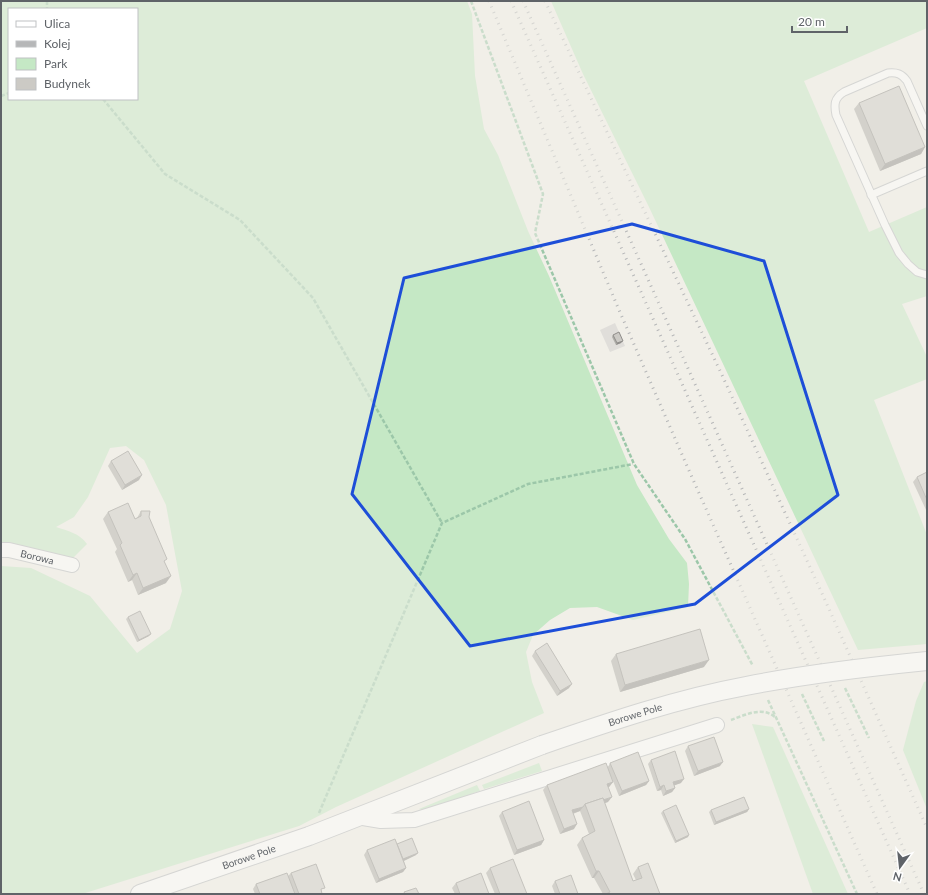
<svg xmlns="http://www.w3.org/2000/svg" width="928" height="895" font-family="Lato,sans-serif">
	<rect width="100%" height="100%" fill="#f1efe8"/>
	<polygon fill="#e0deda" points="615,323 625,346 610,352 600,330"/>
	<g fill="#c5e8c5" fill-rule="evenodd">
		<path d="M1 1H467L472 14 475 76 484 129 498 155 528 231 549 276 637 485 669 539 687 563 689 584 688 607 633 620 597 607 570 608 550 620 533 635 526 652 532 682 544 713 336 807 299 826 82 894H1V566L31 568 90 596 137 653 170 629 182 591 166 505 144 460 126 446 110 448 88 497 74 517 56 527C68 531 79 533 87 544L71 560 1 544ZM9 9H137V99H9Z"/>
		<polygon points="551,1 927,1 927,28 804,81 869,232 927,207 927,296 902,304 927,357 927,379 874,400 927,535 927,644 858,650 649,207 583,74"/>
		<polygon points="927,681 927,809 903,750 916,701 924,682"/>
		<polygon points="752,724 773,727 848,894 813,894"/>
		<polygon points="539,763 542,771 484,789 482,785"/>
		<path d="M477 785 480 791C467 795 429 812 419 809Z"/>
	</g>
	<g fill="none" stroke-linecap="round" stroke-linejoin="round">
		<g stroke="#b5b8bc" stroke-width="9">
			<g id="service">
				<path d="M927 126 907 81C902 74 897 72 888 73L844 92C834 98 834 105 836 115L885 225 899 253 908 264 917 272 927 275"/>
				<polyline points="871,195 927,171"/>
			</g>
		</g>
		<g stroke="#b5b8bc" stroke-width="16">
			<g id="minor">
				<path id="s1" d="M1 550H9L72 565"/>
				<polyline points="357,817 381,821 414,820 717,725"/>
			</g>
		</g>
		<g stroke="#b5b8bc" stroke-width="20">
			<g id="tertiary">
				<path id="s2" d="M140 894 309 836 542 745"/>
			</g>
		</g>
		<g stroke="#9cc7a9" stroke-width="2.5" stroke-dasharray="4 2" stroke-linecap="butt">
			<polyline points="47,1 47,9"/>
			<polyline points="471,1 543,194 535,233 634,464 685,539 753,666"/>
			<polyline points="1,96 9,93"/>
			<polyline points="103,99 165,174 240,220 313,298 442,523"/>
			<polyline points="845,688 869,738"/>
			<polyline points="802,694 824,741"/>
			<polyline points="768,700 857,894"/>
			<path d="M731 720C745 715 762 706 775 717"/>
			<polyline points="319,813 442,523 528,484 633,464"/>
		</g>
		<use href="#service" stroke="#fff" stroke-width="7"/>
		<use href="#minor" stroke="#fff" stroke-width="14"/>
		<use href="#tertiary" stroke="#fff" stroke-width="18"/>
		<g stroke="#b6b7b8" stroke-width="3" stroke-dasharray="1 5" stroke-linecap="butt">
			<polyline points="489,1 619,310 687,466 877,894"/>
			<polyline points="511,1 910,894"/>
			<polyline points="523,1 924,894"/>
			<polyline points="545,1 722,375 825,600 927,828"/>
		</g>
		<g stroke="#b5b8bc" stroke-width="20" stroke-linecap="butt">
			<g id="tertiary-bridge">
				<path id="s3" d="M542 745C609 722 676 699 746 686 806 674 867 667 927 661"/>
			</g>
		</g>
		<use href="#tertiary-bridge" stroke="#fff" stroke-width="18"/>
	</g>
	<g fill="#afaea9">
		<polygon points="859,103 925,147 921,154 880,171 854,109"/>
		<polygon points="613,335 621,343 616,345 612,337"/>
		<polygon points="111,461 139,480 122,490 108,466"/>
		<polygon points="927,472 927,512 913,482 917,477"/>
		<polygon points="141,511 149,517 165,563 166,583 138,595 132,580 128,582 115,552 117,549 103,519 108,512 135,519 137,518"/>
		<polygon points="128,617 149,636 137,642 126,619"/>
		<polygon points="535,651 569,688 557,696 532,656"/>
		<polygon points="616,654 704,667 620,692 611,661"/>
		<polygon points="688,746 720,766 694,776 685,751"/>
		<polygon points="651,760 681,783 674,785 675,788 672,792 663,796 661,790 657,791 648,764"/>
		<polygon points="610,763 649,781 646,785 619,796 611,776 613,782 609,787 608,787 608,802 604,803 633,881 636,880 633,874 638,867 660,894 603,894 594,878 592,878 577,845 582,838 589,834 580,811 573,814 574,829 560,834 543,790 547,785 608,767"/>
		<polygon points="749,809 747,812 714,825 709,812 711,810"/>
		<polygon points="663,811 688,837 675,843 661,813"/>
		<polygon points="502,812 544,840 541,845 514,855 499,816"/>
		<polygon points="397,844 416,855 404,861 406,868 403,872 376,883 364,855 367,850"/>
		<polygon points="490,868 527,894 495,894 486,873"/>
		<polygon points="291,873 322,892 322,894 255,894 253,889 256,884 288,876"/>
		<polygon points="555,881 578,894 555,894 552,886"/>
		<polygon points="456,883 489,894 455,894 452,888"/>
	</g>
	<g fill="#8f8d8a">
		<polygon points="925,147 921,154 880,171 885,164"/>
		<polygon points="623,341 621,343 616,345 617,343"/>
		<polygon points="142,475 139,480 122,490 125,485"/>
		<polygon points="137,573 132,580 128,582 133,575"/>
		<polygon points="171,576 166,583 138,595 143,588"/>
		<polygon points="151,634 149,636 137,642 139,640"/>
		<polygon points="709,660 704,667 620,692 625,685"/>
		<polygon points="572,684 569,688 557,696 560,691"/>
		<polygon points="723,762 720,766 694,776 698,771"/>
		<polygon points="684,779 681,783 670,787 673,782"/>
		<polygon points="649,781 646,785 619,796 622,791"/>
		<polygon points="613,782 609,787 604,788 607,784"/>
		<polygon points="664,785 661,790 657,791 660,787"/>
		<polygon points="675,788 672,792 663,796 666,791"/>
		<polygon points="612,797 608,802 587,809 585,806"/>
		<polygon points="583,807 580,811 568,815 572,810"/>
		<polygon points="749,809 747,812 714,825 716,822"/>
		<polygon points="577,824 574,829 560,834 564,829"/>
		<polygon points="689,835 688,837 675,843 676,841"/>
		<polygon points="544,840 541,845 514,855 517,850"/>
		<polygon points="418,853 416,855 399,863 400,860"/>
		<polygon points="406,868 403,872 376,883 379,879"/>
		<polygon points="596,871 599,871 594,878 592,878"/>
	</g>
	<g fill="#cccac5" stroke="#8f8d8a">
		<polygon points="899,86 925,147 885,164 859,103"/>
		<polygon points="619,332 623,341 617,343 613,335"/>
		<polygon points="128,451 142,475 125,485 111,461"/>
		<polygon points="927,472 927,500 917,477"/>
		<polygon points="128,503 135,519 141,516 141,511 150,511 149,517 167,559 164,561 171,576 143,588 137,573 133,575 120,545 122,543 108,512"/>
		<polygon points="140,611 151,634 139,640 128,617"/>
		<polygon points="700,629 709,660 625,685 616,654"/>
		<polygon points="547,643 572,684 560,691 535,651"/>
		<polygon points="714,737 723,762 698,771 688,746"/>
		<polygon points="675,751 684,779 673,782 675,788 666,791 664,785 660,787 651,760"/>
		<polygon points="638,752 649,781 622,791 610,763"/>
		<polygon points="606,763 613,782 607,784 612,797 603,800 603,798 585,804 583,807 572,810 577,824 564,829 547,785"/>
		<polygon points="744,797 749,809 716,822 711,810"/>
		<polygon points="603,798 633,881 642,878 638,867 648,863 660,894 606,894 610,892 599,871 596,871 582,838 595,831 585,804"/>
		<polygon points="529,801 544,840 517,850 502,812"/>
		<polygon points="676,805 689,835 676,841 663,811"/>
		<polygon points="412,838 418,853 403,859 397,844"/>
		<polygon points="395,839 406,868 379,879 367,850"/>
		<polygon points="513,859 527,894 500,894 490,868"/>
		<polygon points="316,864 325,888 321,889 322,894 299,894 291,873"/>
		<polygon points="287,873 295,894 260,894 256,884"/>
		<polygon points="481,873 489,894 460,894 456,883"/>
		<polygon points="571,875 578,894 560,894 555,881"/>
		<polygon points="416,888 419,894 405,894 404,892"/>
	</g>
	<path d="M0 0H928V895H0ZM632 224 764 261 838 495 695 604 470 646 352 494 404 278Z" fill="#f1efe8" fill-opacity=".55" fill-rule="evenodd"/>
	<path fill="none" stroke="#1d4ed8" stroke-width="3" stroke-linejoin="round" d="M632 224 764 261 838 495 695 604 470 646 352 494 404 278Z"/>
	<g text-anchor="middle" stroke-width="4" stroke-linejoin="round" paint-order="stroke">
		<g font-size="10" fill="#5f6368" stroke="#fff">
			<text dy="4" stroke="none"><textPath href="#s1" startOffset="37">Borowa</textPath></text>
			<text dy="4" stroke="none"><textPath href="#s3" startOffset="98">Borowe Pole</textPath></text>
			<text dy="4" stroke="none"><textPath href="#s2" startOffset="115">Borowe Pole</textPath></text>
		</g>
	</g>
	<rect width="928" height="895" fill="none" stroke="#5f6368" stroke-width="4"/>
	<rect x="8" y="8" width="130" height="92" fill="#ffffff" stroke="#bfc1c3"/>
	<rect x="16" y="21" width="20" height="6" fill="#ffffff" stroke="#bfc1c3"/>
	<text x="44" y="28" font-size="12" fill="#5f6368">Ulica</text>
	<rect x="16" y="41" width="20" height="6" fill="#b6b7b8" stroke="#bfc1c3"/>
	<text x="44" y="48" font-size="12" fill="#5f6368">Kolej</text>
	<rect x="16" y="58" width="20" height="12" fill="#c5e8c5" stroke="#bfc1c3"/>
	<text x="44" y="68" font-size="12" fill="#5f6368">Park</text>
	<rect x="16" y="78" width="20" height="12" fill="#cccac5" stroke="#bfc1c3"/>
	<text x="44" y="88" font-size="12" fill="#5f6368">Budynek</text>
	<g transform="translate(900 867) rotate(195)" stroke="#ffffff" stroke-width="3" paint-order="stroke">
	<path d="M0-3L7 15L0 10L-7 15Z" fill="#5f6368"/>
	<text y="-6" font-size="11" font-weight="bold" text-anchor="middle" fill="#5f6368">N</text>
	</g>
	<path d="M792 26v6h55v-6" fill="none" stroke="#5f6368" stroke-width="2"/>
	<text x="798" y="26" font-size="12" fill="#5f6368" stroke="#ffffff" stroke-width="3" paint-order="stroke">20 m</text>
</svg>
